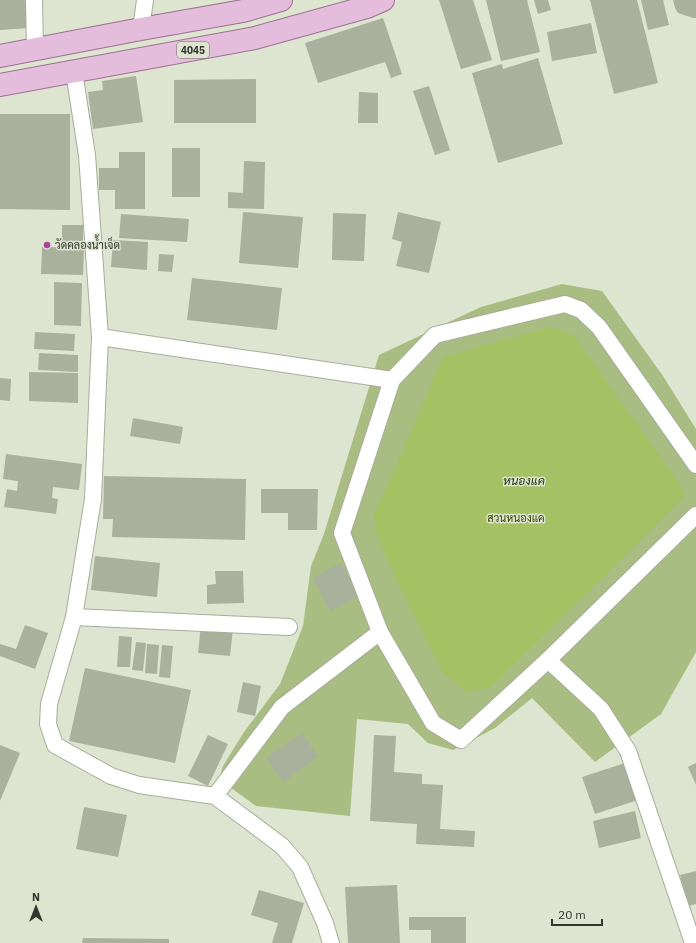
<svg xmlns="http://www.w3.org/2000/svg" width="696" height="943" font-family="'IBM Plex Sans',Sarabun,sans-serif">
	<rect width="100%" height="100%" fill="#dde4cf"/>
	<polygon fill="#a9bc81" points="562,284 602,291 663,376 696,429 696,652 661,714 595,762 532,698 495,728 453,750 428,743 408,724 357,719 350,816 256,806 219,779 223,766 244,732 280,684 303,626 311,566 324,534 379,355 481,307"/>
	<polygon fill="#a4c163" points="550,327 574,336 675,477 685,496 490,688 465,691 442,671 397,581 377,534 374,513 385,492 443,357"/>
	<g fill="#a9b09b">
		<polygon points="0,0 28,0 30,28 0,30"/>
		<polygon points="439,0 473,0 492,60 461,69"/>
		<polygon points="486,0 527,0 540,52 501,61"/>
		<polygon points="534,0 548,0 551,10 538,14"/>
		<polygon points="590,0 637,0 658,83 614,94"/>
		<polygon points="641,0 663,0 669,25 648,30"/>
		<polygon points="673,0 696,0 696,18 693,18 678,13 675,8"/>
		<polygon points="383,18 402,74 391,78 385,62 318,83 305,43"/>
		<polygon points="591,23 597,53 552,61 547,32"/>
		<polygon points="538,58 563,144 498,163 472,73 502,64 503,69"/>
		<polygon points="136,76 143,122 93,129 88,92 103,90 102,81"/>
		<polygon points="256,79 256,123 174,123 174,80"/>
		<polygon points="429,86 450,150 435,155 413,91"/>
		<polygon points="359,92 378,93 378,123 358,123"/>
		<polygon points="0,114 70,114 70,210 0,209"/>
		<rect x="172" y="148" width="28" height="49"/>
		<polygon points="119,152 145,152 145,209 115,209 115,190 99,190 99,168 119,168"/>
		<polygon points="244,161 265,162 264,209 228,208 228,192 243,193"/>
		<polygon points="243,212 303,217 298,268 239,263"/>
		<polygon points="398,212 441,222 429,273 396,266 402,242 392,239"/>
		<polygon points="333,213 366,214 364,261 332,260"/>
		<polygon points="121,214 189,219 187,242 119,238"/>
		<rect x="62" y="225" width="21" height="16"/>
		<polygon points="113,240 148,242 147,270 111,267"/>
		<polygon points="42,247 84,248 83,275 41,274"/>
		<polygon points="159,254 174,255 172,272 158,271"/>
		<polygon points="192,278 282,288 277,330 187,320"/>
		<polygon points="54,282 82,283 81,326 54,325"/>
		<polygon points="35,332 75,334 74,351 34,349"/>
		<polygon points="39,353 78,355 78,372 38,370"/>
		<polygon points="29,372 78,373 78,403 29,401"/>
		<polygon points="0,378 11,379 10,401 0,400"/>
		<polygon points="133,418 183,427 180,444 130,436"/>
		<polygon points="6,454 82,464 79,490 53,487 52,498 58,499 56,514 4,507 7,489 17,491 18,481 3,479"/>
		<polygon points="104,476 246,479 245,540 112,537 113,519 103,519"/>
		<polygon points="261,489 318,489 317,530 288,530 288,513 261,513"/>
		<polygon points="95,556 160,563 157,597 91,590"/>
		<polygon points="341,563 359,596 330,611 313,578"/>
		<polygon points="215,571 243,571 244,603 207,604 207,585 216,584"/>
		<polygon points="25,625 48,633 35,669 0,656 0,644 16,649"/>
		<polygon points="201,625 233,628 230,656 198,653"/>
		<polygon points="119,636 132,637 130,667 117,667"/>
		<polygon points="136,642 146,643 143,671 132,670"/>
		<polygon points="147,644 159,645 157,674 145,673"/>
		<polygon points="162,645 173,646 170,678 159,677"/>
		<polygon points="85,668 191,690 175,763 69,741"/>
		<polygon points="243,682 261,686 255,716 237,712"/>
		<polygon points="302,733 318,757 283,782 266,758"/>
		<polygon points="208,735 228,744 208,786 188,776"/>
		<polygon points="374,735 396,736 394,772 422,774 422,784 443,785 440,829 475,831 474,847 416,844 417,824 370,821"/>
		<polygon points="0,745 20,753 0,801"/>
		<polygon points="625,763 638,800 595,814 582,777"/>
		<polygon points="696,763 696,785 688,767"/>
		<polygon points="84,807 127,815 118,857 76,849"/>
		<polygon points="635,811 641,838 599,848 593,821"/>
		<polygon points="696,871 696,904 688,906 680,875"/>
		<polygon points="397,885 400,943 348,943 345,887"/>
		<polygon points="259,890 304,903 292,943 272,943 278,923 251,915"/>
		<polygon points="409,917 466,917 466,943 431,943 431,930 409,930"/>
		<polygon points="83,938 169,939 169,943 82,943"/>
	</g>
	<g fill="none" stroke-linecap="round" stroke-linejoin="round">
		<g stroke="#a7ae99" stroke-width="18">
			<g id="street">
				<polyline points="34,0 35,50"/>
				<polyline points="141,29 145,0"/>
				<polyline points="74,72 87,155 100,337 93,499 74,617 49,704 48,724 55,745 111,776 139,785 215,796 282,846 300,867 325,923 331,943"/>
				<polyline points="100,337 392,380"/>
				<polyline points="696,465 599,327 581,310 565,304 435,335 392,380 342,533 380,632 433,723 461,740 548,660 696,515"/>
				<polyline points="74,617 289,627"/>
				<polyline points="548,660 601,709 628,751 693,943"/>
				<polyline points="215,796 282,707 380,632"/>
			</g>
		</g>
		<g stroke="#9b7190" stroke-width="24">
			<g id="primary">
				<polyline points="0,56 141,29 243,11 281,0"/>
				<polyline points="0,85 255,38 367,7 383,0"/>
			</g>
		</g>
		<use href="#street" stroke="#fff" stroke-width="16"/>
		<use href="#primary" stroke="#e5bddc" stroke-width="22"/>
	</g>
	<circle fill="#ae3f9c" stroke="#dde4cf" stroke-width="1.5" cx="47" cy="245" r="4"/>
	<g text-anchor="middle" stroke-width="3" stroke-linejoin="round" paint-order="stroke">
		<rect fill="#dde4cf" stroke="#666a5e" stroke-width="1" x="177" y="42" width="32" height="16" rx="3"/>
		<g font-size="10" font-weight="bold" fill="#33362e">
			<text x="193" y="54">4045</text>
		</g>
		<g font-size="11" fill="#33362e" stroke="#dde4cf" text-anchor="start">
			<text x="55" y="249">วัดคลองน้ำเจ็ด</text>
		</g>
		<g font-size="11" fill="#374800" stroke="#dde4cf">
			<text x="516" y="522">สวนหนองแค</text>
		</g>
		<g font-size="12" font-style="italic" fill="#29340d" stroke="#dde4cf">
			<text x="524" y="485">หนองแค</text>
		</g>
	</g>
	<g transform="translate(36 907)" stroke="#dde4cf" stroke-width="3" paint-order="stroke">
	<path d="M0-3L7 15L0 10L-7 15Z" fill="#33362e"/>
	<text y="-6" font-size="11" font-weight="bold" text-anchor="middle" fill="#33362e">N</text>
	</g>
	<path d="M552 919v6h50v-6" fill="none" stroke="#33362e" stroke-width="2"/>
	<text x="558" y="919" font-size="12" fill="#33362e" stroke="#dde4cf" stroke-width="3" paint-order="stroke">20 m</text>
</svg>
